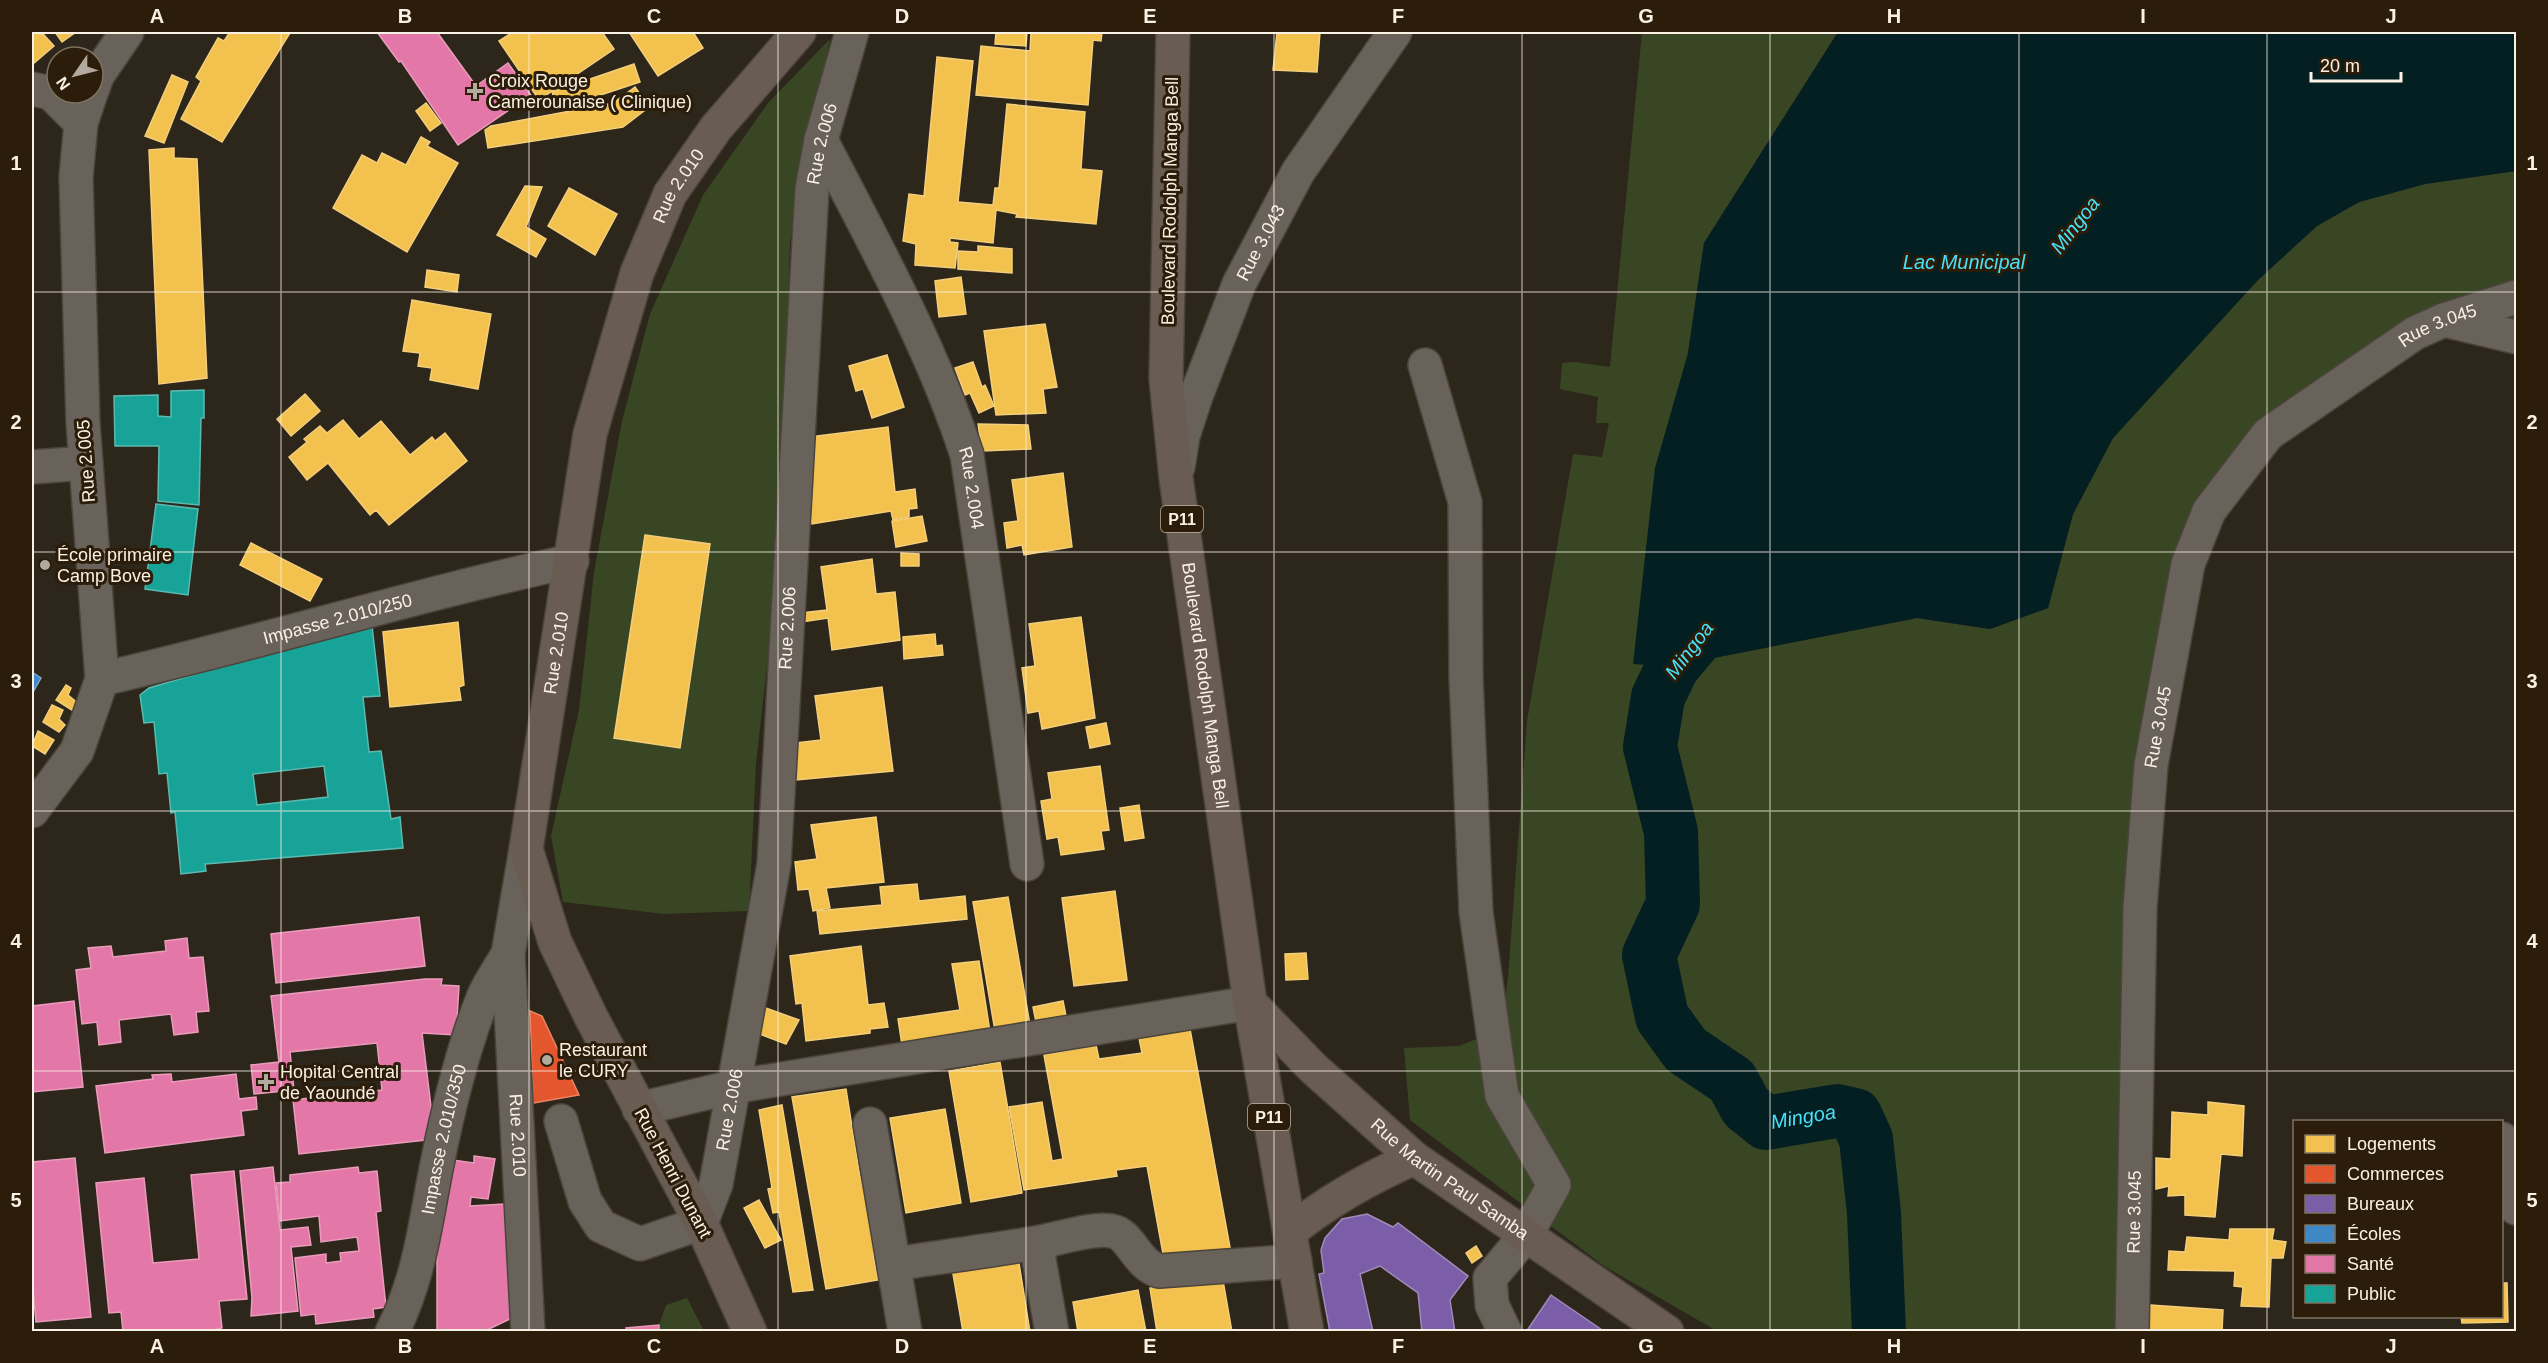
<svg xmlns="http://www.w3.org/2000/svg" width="2548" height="1363" font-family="Helvetica,sans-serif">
	<rect width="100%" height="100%" fill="#2d261b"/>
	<g fill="#394623">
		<polygon points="1642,32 1838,32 1704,243 1688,353 1644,583 1634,664 1673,666 1917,618 1990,629 2048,608 2073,514 2113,438 2258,280 2317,226 2359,202 2425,184 2516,171 2516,333 2404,339 2201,510 2164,660 2136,1331 1717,1331 1604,1266 1410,1120 1404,1048 1459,1046 1501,1029 1508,977 1527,721 1573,454 1602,457 1609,423 1596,423 1598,397 1560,389 1562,363 1575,362 1610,367"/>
		<polygon points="830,39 790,241 780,550 756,764 749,911 664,914 563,902 551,836 579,710 594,572 622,421 650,314 703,195 768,103"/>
		<polygon points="687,1298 704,1331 659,1331 659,1325 666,1305"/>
	</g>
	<polygon fill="#041f22" points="1838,32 2516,32 2516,171 2425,184 2359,202 2317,226 2258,280 2113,438 2073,514 2048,608 1990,629 1917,618 1673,666 1633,664 1655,468 1688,353 1704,243"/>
	<g fill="#f2c14e" stroke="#f4cf7b" stroke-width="1.5">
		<polygon points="32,32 44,35 54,46 33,64 32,70"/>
		<polygon points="55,32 76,32 62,42"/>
		<polygon points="230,32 290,33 222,142 181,119 201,81 196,77 218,38 224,41"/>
		<polygon points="513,32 602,32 614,49 539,100 499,41"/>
		<polygon points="629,32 693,32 703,48 658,76"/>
		<polygon points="996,32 1027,32 1026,46 995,44"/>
		<polygon points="1031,32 1102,32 1101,41 1093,40 1088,105 976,95 981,46 1030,51"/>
		<polygon points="1277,32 1320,32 1317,72 1273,70"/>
		<polygon points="937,57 973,61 958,202 993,205 995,188 999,188 1007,104 1085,112 1081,169 1102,171 1096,224 1016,217 1017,214 996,210 993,243 950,238 950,242 958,243 955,268 915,265 916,244 903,241 909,194 924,196"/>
		<polygon points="634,64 640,82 558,109 552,92"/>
		<polygon points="172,75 188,82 164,143 145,136"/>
		<polygon points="635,87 649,107 623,127 488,148 485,130 491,126 613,103"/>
		<polygon points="426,103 441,123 430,131 416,111"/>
		<polygon points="421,137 430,142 427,146 458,163 407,252 333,208 362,155 377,163 382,153 406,165"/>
		<polygon points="174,148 174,158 197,159 207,378 159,384 149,150"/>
		<polygon points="525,186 542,187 526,227 546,239 536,257 497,235"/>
		<polygon points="569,188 617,214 595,255 548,226"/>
		<polygon points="978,246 1012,249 1012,273 958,269 958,251 978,252"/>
		<polygon points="427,270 459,275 457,292 425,287"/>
		<polygon points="961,277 966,314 939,317 935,281"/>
		<polygon points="412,300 491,314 478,389 430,380 432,368 418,366 420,353 403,351"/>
		<polygon points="1045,324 1057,387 1043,389 1046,413 996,415 984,331"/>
		<polygon points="887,355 904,407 872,418 863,389 856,391 849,366"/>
		<polygon points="973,362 982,387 985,385 994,406 979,413 970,393 965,395 955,368"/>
		<polygon points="305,394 320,411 291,436 277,419"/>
		<polygon points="343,420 359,439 381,421 410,455 432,437 435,441 445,433 467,461 389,525 376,510 370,515 328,463 307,480 289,457 307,442 304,439 320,426 327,433"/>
		<polygon points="978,424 1028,425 1031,449 982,451"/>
		<polygon points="888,427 895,492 915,489 917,508 909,509 909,517 893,520 891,511 812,524 809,503 812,503 809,480 810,437"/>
		<polygon points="1063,473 1072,547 1024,555 1022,545 1007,548 1004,523 1018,521 1012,480"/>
		<polygon points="922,516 927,541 896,547 892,521"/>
		<polygon points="645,535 710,544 680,748 614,738"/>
		<polygon points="251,543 322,579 310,601 240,565"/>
		<polygon points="901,553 919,554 919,566 901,566"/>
		<polygon points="872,559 876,594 895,592 900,640 832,650 828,618 802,622 801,613 827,610 821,567"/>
		<polygon points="1081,617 1095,718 1042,729 1039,711 1028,713 1022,668 1035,666 1029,624"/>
		<polygon points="458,622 464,685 459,687 461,700 390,707 383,632"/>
		<polygon points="935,634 936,646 942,645 943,655 904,659 903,637"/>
		<polygon points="66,685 71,688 68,695 80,705 75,712 56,700"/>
		<polygon points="882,687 893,771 796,780 796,743 821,740 815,696"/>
		<polygon points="52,705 63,710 59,719 65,725 59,732 43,722"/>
		<polygon points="1106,723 1110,744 1090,748 1086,727"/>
		<polygon points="38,731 54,740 45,754 32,746"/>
		<polygon points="1100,766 1109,830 1101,831 1104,849 1061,855 1058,837 1047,839 1041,801 1052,799 1048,773"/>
		<polygon points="1139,805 1144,838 1125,841 1120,808"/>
		<polygon points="876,817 884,882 826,888 830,908 813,911 809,889 798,890 795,862 817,859 811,825"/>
		<polygon points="917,884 919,901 965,896 967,919 820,934 817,911 882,905 880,887"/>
		<polygon points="1115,891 1127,980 1074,986 1062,898"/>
		<polygon points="1008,897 1030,1025 995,1031 973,902"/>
		<polygon points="861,946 868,1005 884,1003 888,1027 870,1029 870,1033 806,1041 802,1003 796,1004 790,956"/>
		<polygon points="1306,953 1308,979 1286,980 1285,954"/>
		<polygon points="979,961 990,1032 902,1045 898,1019 960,1010 952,964"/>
		<polygon points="1063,1001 1066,1016 1036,1022 1033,1007"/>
		<polygon points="763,1007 799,1020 786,1044 754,1032"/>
		<polygon points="1190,1029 1231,1253 1165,1265 1147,1166 1116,1170 1117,1176 1024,1190 1009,1107 1042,1102 1052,1161 1063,1159 1044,1055 1096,1045 1099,1059 1142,1053 1139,1038"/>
		<polygon points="1000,1062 1022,1193 971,1202 949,1071"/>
		<polygon points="846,1089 860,1177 866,1175 880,1253 873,1254 878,1280 826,1289 792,1097"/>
		<polygon points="2208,1102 2244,1106 2242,1156 2221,1154 2215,1217 2185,1215 2185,1195 2168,1196 2169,1186 2156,1189 2156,1158 2171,1159 2172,1112 2208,1115"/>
		<polygon points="782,1105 813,1290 793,1292 779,1212 773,1213 768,1189 772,1188 759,1110"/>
		<polygon points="945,1109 961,1203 906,1213 890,1118"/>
		<polygon points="759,1200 781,1240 765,1248 744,1208"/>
		<polygon points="2230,1229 2274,1229 2272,1240 2286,1242 2283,1258 2271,1258 2269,1307 2241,1306 2243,1287 2234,1286 2235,1271 2168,1270 2169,1251 2185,1252 2187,1237 2229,1240"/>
		<polygon points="1476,1246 1482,1256 1472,1263 1466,1253"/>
		<polygon points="1018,1257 1030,1332 963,1332 952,1268"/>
		<polygon points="1222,1275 1232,1332 1157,1332 1150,1288"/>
		<polygon points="2502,1283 2507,1283 2508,1322 2462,1323 2461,1316 2502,1316"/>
		<polygon points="1138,1290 1146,1332 1078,1332 1073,1302"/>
		<polygon points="2150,1305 2223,1310 2222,1332 2147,1332"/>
	</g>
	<polygon fill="#e4572e" stroke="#eb8565" stroke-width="1.5" points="530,1011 542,1016 579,1095 533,1103"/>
	<g fill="#7b5ea7" stroke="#a18aba" stroke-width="1.5">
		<polygon points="1367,1214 1393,1227 1398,1223 1468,1276 1450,1300 1455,1332 1422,1332 1418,1293 1380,1266 1360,1274 1373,1332 1330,1332 1319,1274 1324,1273 1321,1250 1325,1238 1342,1219"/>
		<polygon points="1551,1295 1605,1332 1526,1332"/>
	</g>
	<polygon fill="#3f88c5" stroke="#77a8cf" stroke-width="1.5" points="32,672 41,678 32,694"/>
	<g fill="#e377a8" stroke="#ea9cba" stroke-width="1.5">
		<polygon points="377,32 437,32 476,86 508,63 531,95 458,145 401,61 399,62"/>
		<polygon points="419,917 425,966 276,983 271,934"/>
		<polygon points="187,938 189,958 203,957 209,1011 196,1012 198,1032 174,1035 171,1014 119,1020 121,1042 99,1045 97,1022 82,1024 76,970 91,968 88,948 111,946 113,957 166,951 165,941"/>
		<polygon points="425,979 442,979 441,985 459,986 456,1035 422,1033 435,1139 299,1154 293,1100 382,1090 377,1043 290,1052 294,1090 254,1094 251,1065 279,1062 271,996"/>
		<polygon points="74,1001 83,1087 32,1092 32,1006"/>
		<polygon points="171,1074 172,1082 236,1074 239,1099 256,1097 257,1109 241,1111 244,1135 105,1153 96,1086 153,1079 152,1075"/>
		<polygon points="474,1156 495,1159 488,1199 471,1197 470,1206 504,1204 510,1319 483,1332 437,1332 437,1205 446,1206 453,1160 474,1163"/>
		<polygon points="75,1158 91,1317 36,1322 32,1278 32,1162"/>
		<polygon points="273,1167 280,1230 308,1227 311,1245 291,1247 298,1311 251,1316 252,1298 240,1171"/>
		<polygon points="358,1167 359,1173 377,1171 381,1211 376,1212 386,1307 373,1309 374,1317 316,1324 315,1314 301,1316 295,1258 326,1254 326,1263 341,1261 340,1253 359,1251 357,1237 321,1242 319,1216 280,1221 276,1183 290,1182 290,1175"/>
		<polygon points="234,1171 247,1299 219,1301 222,1328 204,1332 123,1332 121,1312 109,1313 96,1183 144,1178 153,1263 199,1259 191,1175"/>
		<polygon points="659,1325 659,1332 627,1332 626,1328"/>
	</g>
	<g fill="#17a398" stroke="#5bbaaf" stroke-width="1.5" fill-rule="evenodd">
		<polygon points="204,390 204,418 201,418 199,505 158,501 159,446 115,446 114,396 158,395 158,416 171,417 171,391"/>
		<polygon points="156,504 198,509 188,595 145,589"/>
		<path d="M358 626H372L380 696 363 697 369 752 381 751 391 819 400 817 403 848 205 864 206 871 181 874 175 812 171 813 167 773 159 774 154 722 144 723 140 695 149 688ZM324 766 328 797 257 805 253 774Z"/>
	</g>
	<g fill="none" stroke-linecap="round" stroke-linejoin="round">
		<path stroke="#041f22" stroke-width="54" id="s1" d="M1721 609 1673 666 1658 697 1650 747 1671 832 1673 904 1649 955 1662 1017 1686 1050 1732 1081 1746 1107 1766 1123 1837 1111 1855 1115 1866 1139 1874 1213 1879 1332"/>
		<g stroke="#4b443b" stroke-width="36">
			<g id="minor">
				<polyline points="93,88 97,76 127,32"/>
				<polyline points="32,89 51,93 81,123"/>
				<path id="s2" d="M821 140C874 243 931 345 967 455L1027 864"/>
				<polyline points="2444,320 2516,337"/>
				<polyline points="1425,365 1465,502 1466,677 1476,912 1502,1096 1554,1185 1526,1235 1490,1278 1492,1305 1505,1332"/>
				<polyline points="32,467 86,463"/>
				<path id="s3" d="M1178 467 1183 436 1196 396 1239 284 1298 172 1395 32"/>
				<path id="s4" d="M102 679C260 643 414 595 572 561"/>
				<polyline points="32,811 77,751 102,679 83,423 76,177 81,123 91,93"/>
				<path id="s5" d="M526 849 508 954 528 1332"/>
				<polyline points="639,1109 732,1087 1250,1003"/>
				<path id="s6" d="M561 1121 585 1201 601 1226 640 1244 701 1223 716 1184 774 864 812 189 821 140 852 32"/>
				<polyline points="870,1124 905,1332"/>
				<polyline points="2502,1139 2516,1208"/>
				<polyline points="1036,1243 1052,1332"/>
				<path d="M894 1264C941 1257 988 1251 1035 1243 1056 1240 1091 1227 1112 1231 1131 1234 1136 1264 1159 1271L1295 1261"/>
				<path id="s7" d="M392 1332C419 1280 425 1225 436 1169 447 1114 462 1050 483 998 489 983 500 968 508 954"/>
				<path id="s8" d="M2132 1332 2140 907 2151 765 2188 564 2209 511 2268 434 2415 333 2444 320 2516 297"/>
			</g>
		</g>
		<g stroke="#4b443b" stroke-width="36">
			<g id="major">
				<path id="s9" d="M1173 32 1166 379 1176 478 1250 1003 1307 1332"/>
				<path id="s10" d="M1250 1003 1313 1068 1414 1158 1667 1332"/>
				<path d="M1291 1231C1329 1200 1369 1178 1414 1158"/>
				<path id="s11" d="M750 1332 701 1223 591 1017 555 942 526 849 590 434 637 273 670 194 716 128 799 32"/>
			</g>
		</g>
		<use href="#minor" stroke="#68625a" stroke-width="33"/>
		<use href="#major" stroke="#695d53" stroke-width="33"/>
	</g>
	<path fill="none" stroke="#faf1e5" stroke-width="1.5" stroke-opacity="0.55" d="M281 32V1332M529 32V1332M778 32V1332M1026 32V1332M1274 32V1332M1522 32V1332M1770 32V1332M2019 32V1332M2267 32V1332M32 292H2516M32 552H2516M32 811H2516M32 1071H2516"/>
	<g fill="#b2aa9e" stroke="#2b1d09" stroke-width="2">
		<path d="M472 82h6v6h6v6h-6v6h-6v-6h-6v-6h6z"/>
		<circle cx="45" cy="565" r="6"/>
		<circle cx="547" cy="1060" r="6"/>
		<path d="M263 1073h6v6h6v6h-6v6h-6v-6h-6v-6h6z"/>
	</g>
	<g text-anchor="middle" stroke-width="6" stroke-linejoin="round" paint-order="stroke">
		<g fill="#2b1d09" stroke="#bcb1a3" stroke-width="1.5">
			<rect x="1161" y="506" width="42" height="26" rx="4.5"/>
			<rect x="1248" y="1104" width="42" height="26" rx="4.5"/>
		</g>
		<g font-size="16" font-weight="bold" fill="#faf1e5">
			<text x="1182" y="525">P11</text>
			<text x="1269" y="1123">P11</text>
		</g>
		<g font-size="18" fill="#faf1e5" stroke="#2b1d09" text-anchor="start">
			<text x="488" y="87">Croix Rouge<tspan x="488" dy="21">Camerounaise ( Clinique)</tspan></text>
			<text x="57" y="561">École primaire<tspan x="57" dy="21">Camp Bove</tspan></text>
			<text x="559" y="1056">Restaurant<tspan x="559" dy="21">le CURY</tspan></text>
			<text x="280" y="1078">Hopital Central<tspan x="280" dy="21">de Yaoundé</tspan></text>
		</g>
		<g font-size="18" fill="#faf1e5" stroke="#2b1d09">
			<text dy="6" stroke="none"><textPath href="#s6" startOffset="1310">Rue 2.006</textPath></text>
			<text dy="6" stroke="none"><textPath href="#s11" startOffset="1218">Rue 2.010</textPath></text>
			<text transform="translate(1170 201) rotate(-89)" y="6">Boulevard Rodolph Manga Bell</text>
			<text dy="6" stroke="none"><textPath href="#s3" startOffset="240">Rue 3.043</textPath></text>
			<text dy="6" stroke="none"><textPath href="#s8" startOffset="1128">Rue 3.045</textPath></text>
			<text transform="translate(86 461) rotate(-94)" y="6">Rue 2.005</text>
			<text dy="6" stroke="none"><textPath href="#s2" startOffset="381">Rue 2.004</textPath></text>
			<text dy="6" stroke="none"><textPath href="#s4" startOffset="243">Impasse 2.010/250</textPath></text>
			<text dy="6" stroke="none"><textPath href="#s6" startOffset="824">Rue 2.006</textPath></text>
			<text dy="6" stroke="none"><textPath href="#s11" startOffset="732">Rue 2.010</textPath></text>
			<text dy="6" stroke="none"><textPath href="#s9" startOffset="656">Boulevard Rodolph Manga Bell</textPath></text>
			<text dy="6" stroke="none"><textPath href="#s8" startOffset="606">Rue 3.045</textPath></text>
			<text dy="6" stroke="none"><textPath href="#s6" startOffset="338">Rue 2.006</textPath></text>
			<text dy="6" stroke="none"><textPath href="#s5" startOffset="288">Rue 2.010</textPath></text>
			<text dy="6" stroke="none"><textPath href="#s7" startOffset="200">Impasse 2.010/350</textPath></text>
			<text transform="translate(673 1173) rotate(62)" y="6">Rue Henri Dunant</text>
			<text dy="6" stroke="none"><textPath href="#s10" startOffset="267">Rue Martin Paul Samba</textPath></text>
			<text dy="6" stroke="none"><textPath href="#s8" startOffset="120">Rue 3.045</textPath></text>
		</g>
		<g font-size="20" font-style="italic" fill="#49e0f7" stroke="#2b1d09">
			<text transform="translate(2075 225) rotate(-52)" y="7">Mingoa</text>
			<text x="1964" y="269">Lac Municipal</text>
			<text transform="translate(1689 650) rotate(-53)" y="7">Mingoa</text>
			<text dy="7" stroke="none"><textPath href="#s1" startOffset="628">Mingoa</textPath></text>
		</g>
	</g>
	<rect width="2548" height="1363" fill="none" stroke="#2b1d09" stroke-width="66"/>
	<rect x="2293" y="1120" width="210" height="198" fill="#2b1d09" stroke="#7e7261" stroke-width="1.5"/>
	<rect x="2305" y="1135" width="30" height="18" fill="#f2c14e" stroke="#7e7261" stroke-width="1.5"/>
	<text x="2347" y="1150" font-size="18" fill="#faf1e5">Logements</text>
	<rect x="2305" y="1165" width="30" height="18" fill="#e4572e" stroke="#7e7261" stroke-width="1.5"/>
	<text x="2347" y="1180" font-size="18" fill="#faf1e5">Commerces</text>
	<rect x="2305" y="1195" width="30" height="18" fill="#7b5ea7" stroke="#7e7261" stroke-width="1.5"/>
	<text x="2347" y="1210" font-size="18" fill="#faf1e5">Bureaux</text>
	<rect x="2305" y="1225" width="30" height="18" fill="#3f88c5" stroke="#7e7261" stroke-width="1.5"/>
	<text x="2347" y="1240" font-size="18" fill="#faf1e5">Écoles</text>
	<rect x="2305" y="1255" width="30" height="18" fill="#e377a8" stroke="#7e7261" stroke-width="1.5"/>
	<text x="2347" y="1270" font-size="18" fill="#faf1e5">Santé</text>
	<rect x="2305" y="1285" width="30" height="18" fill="#17a398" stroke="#7e7261" stroke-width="1.5"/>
	<text x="2347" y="1300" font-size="18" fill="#faf1e5">Public</text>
	<g transform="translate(75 75) rotate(235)"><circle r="28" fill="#2b1d09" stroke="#7e7261" stroke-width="1.5"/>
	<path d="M0-4.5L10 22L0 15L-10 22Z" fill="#b2aa9e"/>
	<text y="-9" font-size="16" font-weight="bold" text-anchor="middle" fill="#faf1e5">N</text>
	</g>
	<path d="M2311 72v9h90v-9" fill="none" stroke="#faf1e5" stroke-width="3"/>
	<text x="2320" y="72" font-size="18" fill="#faf1e5" stroke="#2b1d09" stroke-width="4.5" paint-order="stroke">20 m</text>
	<rect x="33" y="33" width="2482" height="1297" fill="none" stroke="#faf1e5" stroke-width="2"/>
	<g font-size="20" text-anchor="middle" font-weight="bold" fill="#faf1e5">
		<text x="157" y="23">A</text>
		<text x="405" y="23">B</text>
		<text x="654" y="23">C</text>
		<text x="902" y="23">D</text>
		<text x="1150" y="23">E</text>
		<text x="1398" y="23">F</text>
		<text x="1646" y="23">G</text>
		<text x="1894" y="23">H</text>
		<text x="2143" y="23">I</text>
		<text x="2391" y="23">J</text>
		<text x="16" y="170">1</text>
		<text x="2532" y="170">1</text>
		<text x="16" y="429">2</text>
		<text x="2532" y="429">2</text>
		<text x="16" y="688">3</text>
		<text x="2532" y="688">3</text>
		<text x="16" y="948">4</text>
		<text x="2532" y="948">4</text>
		<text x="16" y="1207">5</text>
		<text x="2532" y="1207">5</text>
		<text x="157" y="1353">A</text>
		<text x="405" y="1353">B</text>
		<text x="654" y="1353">C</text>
		<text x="902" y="1353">D</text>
		<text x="1150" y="1353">E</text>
		<text x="1398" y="1353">F</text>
		<text x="1646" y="1353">G</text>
		<text x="1894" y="1353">H</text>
		<text x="2143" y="1353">I</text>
		<text x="2391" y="1353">J</text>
	</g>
</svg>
